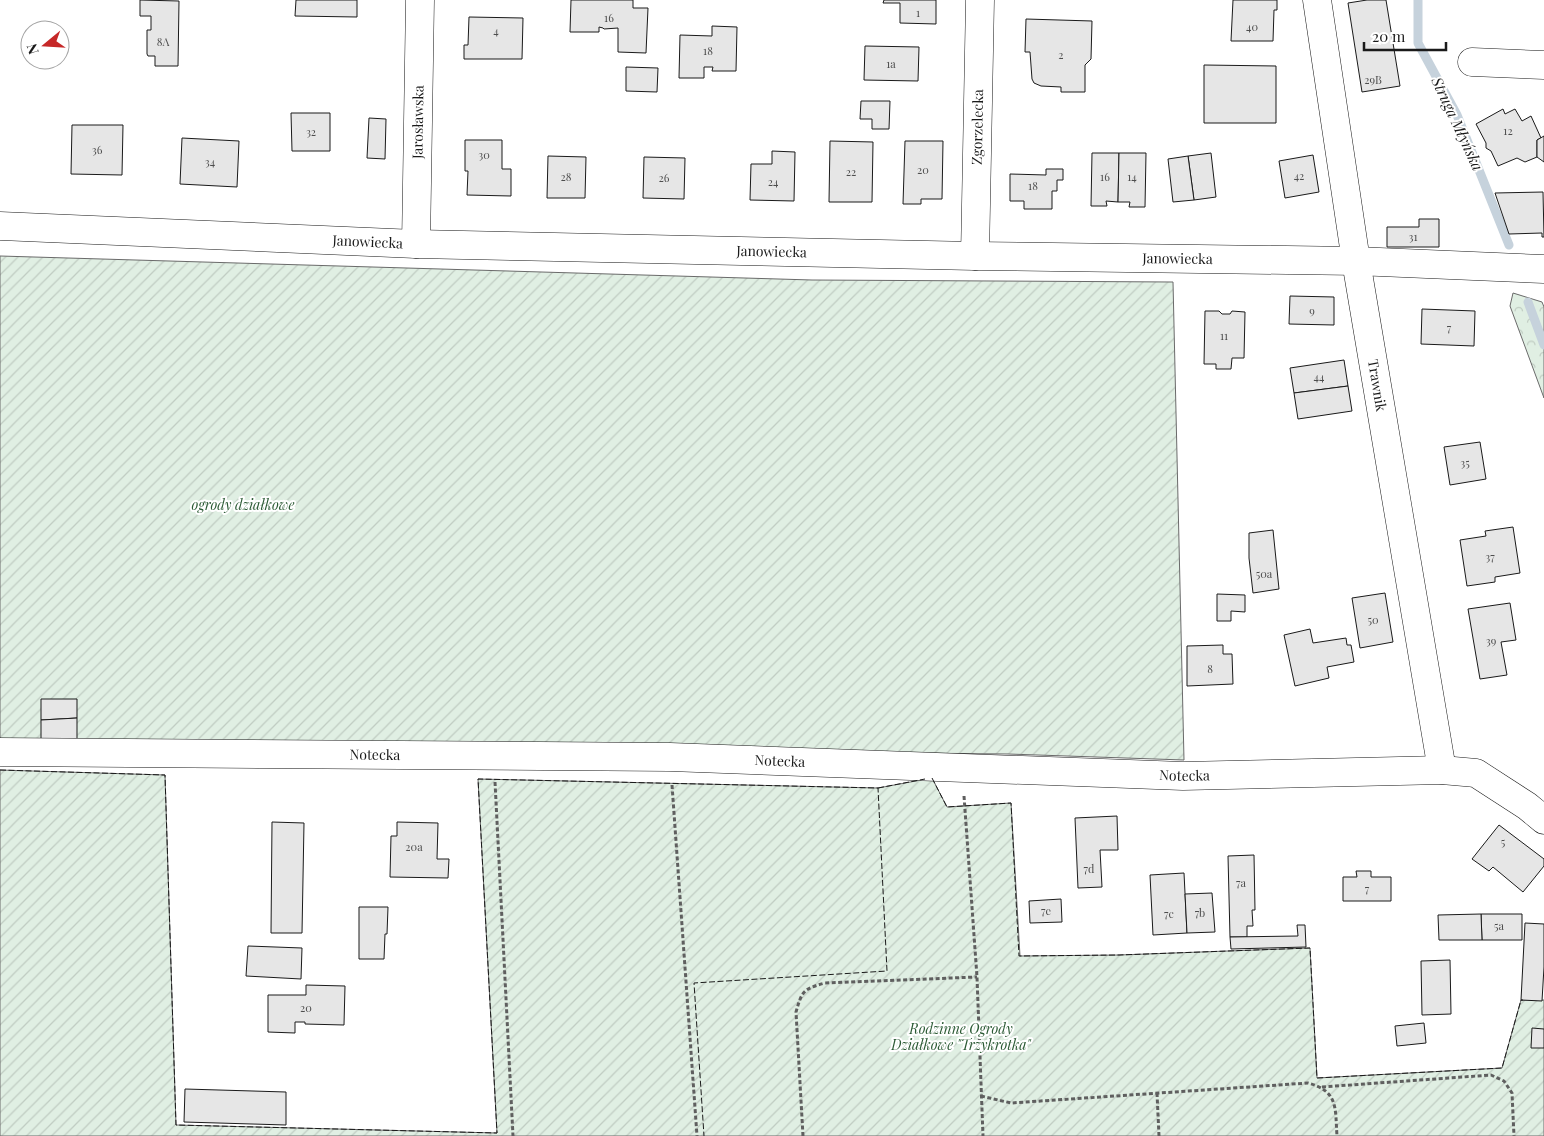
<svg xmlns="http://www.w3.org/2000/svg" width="1544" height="1136" font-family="'Playfair Display',serif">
	<defs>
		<pattern id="forest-crowns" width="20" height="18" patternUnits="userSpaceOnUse" patternTransform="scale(1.25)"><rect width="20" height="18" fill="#e0efe3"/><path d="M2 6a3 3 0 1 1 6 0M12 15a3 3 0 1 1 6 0" fill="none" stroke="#c0ccc2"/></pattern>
		<pattern id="garden-furrows" width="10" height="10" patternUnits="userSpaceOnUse" patternTransform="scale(1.25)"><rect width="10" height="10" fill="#e0efe3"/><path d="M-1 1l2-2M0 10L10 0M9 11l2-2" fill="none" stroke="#c0ccc2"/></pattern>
	</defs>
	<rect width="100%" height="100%" fill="#fff"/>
	<polygon fill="url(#forest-crowns)" stroke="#6a6a6a" points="1513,293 1542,302 1544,307 1544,398 1510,306"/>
	<g fill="url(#garden-furrows)" stroke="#6a6a6a">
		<polygon points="0,256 812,280 1173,282 1184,760 1008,754 0,744"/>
		<polygon points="0,770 165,775 176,1125 497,1133 478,779 878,788 932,778 947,807 1011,803 1020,956 1119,955 1310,948 1317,1078 1502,1068 1521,1000 1544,1000 1544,1136 0,1136"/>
	</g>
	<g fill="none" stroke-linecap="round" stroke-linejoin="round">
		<g stroke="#c6d2dc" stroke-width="9">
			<polyline points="1418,0 1418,43 1457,115 1509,245"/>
			<polyline points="1528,302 1544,345"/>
		</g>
	</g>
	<g fill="#e6e6e6" stroke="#1a1a1a">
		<polygon points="140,0 179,1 178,66 155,66 155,56 148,56 147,54 147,30 151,30 151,16 140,16"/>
		<polygon points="296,0 357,0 357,17 295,16"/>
		<polygon points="571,0 633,0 633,8 648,8 646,53 618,52 618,28 604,29 603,28 599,27 599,32 570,32"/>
		<polygon points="884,0 936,0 936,24 900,23 900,3 883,3"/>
		<polygon points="1233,0 1277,0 1277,10 1274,10 1273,41 1231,41"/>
		<polygon points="1367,0 1386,0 1400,86 1362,92 1348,3"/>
		<polygon points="469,17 523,18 522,59 464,59 464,45 468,45"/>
		<polygon points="1026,19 1092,21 1091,59 1085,65 1085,92 1061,92 1061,87 1041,86 1034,83 1032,79 1030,52 1025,52"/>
		<polygon points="712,26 737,27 736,71 712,71 713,67 704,67 704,78 679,78 680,35 712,36"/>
		<polygon points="865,46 919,47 918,81 864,80"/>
		<polygon points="1204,65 1276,66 1276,123 1204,123"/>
		<polygon points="626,67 658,68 657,92 626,91"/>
		<polygon points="861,101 890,101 889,129 872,129 872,119 860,119"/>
		<polygon points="1503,109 1505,114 1515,109 1522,121 1531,116 1541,138 1537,140 1537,157 1525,162 1517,158 1498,166 1491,151 1486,148 1486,143 1476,124"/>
		<polygon points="291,113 330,113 330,151 292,151"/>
		<polygon points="369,118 386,119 385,159 367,158"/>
		<polygon points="72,125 123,125 122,175 71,174"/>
		<polygon points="1544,136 1544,162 1537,157 1537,140"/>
		<polygon points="182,138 239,141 237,187 180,184"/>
		<polygon points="465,140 502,140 502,169 511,169 511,196 467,195 468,171 465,171"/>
		<polygon points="830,141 873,142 872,202 829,202"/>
		<polygon points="905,141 943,141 942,199 921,199 921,204 903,204"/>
		<polygon points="772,151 795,152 794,201 750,200 751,164 772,164"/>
		<polygon points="1092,153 1119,153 1118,202 1106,201 1107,206 1091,206"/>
		<polygon points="1119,153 1146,153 1145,207 1129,207 1130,202 1118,202"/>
		<polygon points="1211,153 1216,197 1194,200 1188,156"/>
		<polygon points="1313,155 1319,192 1285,198 1279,161"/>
		<polygon points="548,156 586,157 585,198 547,198"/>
		<polygon points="1188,156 1194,200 1173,202 1168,159"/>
		<polygon points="644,157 685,158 684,199 643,198"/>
		<polygon points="1046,169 1063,169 1063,180 1057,180 1057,191 1052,191 1052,209 1024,209 1024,201 1010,201 1010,174 1046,175"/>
		<polygon points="1543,192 1544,237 1542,237 1542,233 1509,234 1495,193"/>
		<polygon points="1419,219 1439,219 1439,247 1387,247 1387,227 1419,227"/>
		<polygon points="1290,296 1334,297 1334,325 1289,324"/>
		<polygon points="1422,309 1475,311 1474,346 1421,344"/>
		<polygon points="1205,311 1219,311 1222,314 1230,314 1232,311 1245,312 1244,358 1232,358 1231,369 1216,369 1216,364 1204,364"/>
		<polygon points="1344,360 1348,386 1294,393 1290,368"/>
		<polygon points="1348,386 1352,411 1298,419 1294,393"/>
		<polygon points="1480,442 1486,479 1450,485 1444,447"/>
		<polygon points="1513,527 1520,573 1495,577 1495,582 1467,586 1460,540 1486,536 1485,531"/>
		<polygon points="1273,530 1279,589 1253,593 1249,558 1249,533"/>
		<polygon points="1385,593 1393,642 1360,648 1352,598"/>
		<polygon points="1217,594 1245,595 1245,612 1231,611 1231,621 1217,621"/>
		<polygon points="1510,603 1516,640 1501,642 1507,675 1480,679 1468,609"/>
		<polygon points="1310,629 1313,643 1346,638 1347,645 1351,645 1354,662 1327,667 1329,678 1295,686 1284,635"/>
		<polygon points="1223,645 1223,654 1232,654 1233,684 1187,686 1187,646"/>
		<polygon points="41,699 77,699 77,718 41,720"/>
		<polygon points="77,718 77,739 41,740 41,720"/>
		<polygon points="1117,816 1118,850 1100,850 1102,887 1078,888 1075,818"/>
		<polygon points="272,822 304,823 302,933 271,933"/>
		<polygon points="397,822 438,823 437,859 449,859 448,878 390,877 391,836 397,836"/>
		<polygon points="1499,825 1544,859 1544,866 1523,892 1493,867 1489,871 1472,859"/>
		<polygon points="1254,855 1255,910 1252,910 1253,926 1247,926 1247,937 1230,937 1228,856"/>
		<polygon points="1356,871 1371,871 1371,877 1391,877 1391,901 1343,901 1343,877 1357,877"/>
		<polygon points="1184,873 1187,933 1153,935 1150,875"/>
		<polygon points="1212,893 1215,932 1187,933 1185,894"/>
		<polygon points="1061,899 1062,922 1030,923 1029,901"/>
		<polygon points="359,907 388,907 387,934 385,934 384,959 359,959"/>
		<polygon points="1481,914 1522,914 1522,940 1482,940"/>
		<polygon points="1481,914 1482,940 1439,940 1438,915"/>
		<polygon points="1525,923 1544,924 1544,967 1542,1001 1521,1000"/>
		<polygon points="1297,925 1305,925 1306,947 1231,949 1230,937 1298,936"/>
		<polygon points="248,946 302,948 301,979 246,976"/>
		<polygon points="1450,960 1451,1014 1422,1015 1421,961"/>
		<polygon points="306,985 345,986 344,1025 305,1024 305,1022 295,1022 295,1033 268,1032 268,995 306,995"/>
		<polygon points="1424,1023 1426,1043 1397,1046 1395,1026"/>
		<polygon points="1532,1028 1544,1029 1544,1048 1531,1048"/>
		<polygon points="185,1089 286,1092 286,1125 184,1122"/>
	</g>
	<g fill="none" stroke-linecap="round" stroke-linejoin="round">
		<g stroke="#1a1a1a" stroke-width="29">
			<g id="minor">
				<path id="s1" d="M1317 0 1356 261 1442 770"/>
				<polyline points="1472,62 1544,65"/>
				<path id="s2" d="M0 226 416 244 975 256 1356 261 1544 269"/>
				<path id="s3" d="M416 244 420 0"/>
				<path id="s4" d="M975 256 980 0"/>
				<path id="s5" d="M0 752 670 757 1183 776 1442 770 1476 773 1527 806 1544 820"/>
			</g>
		</g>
		<g stroke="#5f5f5f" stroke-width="3" stroke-dasharray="4 2.5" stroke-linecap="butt">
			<polyline points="495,782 513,1136"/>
			<polyline points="672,785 697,1136"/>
			<polyline points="964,796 977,977 983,1136"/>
			<polyline points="1322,1087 1491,1075 1504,1081 1512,1093 1514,1136"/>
			<polyline points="1157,1093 1159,1136"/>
			<path d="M981 1096 1011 1103 1308 1083C1339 1091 1335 1109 1337 1136"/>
			<path d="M803 1136 796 1012C802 991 803 989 825 983L977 977"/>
		</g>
		<use href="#minor" stroke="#fff" stroke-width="28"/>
		<g stroke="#1a1a1a" stroke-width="1" stroke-dasharray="6 2.5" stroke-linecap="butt">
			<polyline points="0,770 165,775 176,1125 497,1133 478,779 878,788 887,971 694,983 704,1136"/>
			<polyline points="932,778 947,807 1011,803 1019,956 1119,955 1310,948 1317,1078 1502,1068 1521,1000 1523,1000"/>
			<polyline points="878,788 925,779"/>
		</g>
	</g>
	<g text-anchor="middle" stroke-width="4" stroke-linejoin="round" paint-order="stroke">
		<g font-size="11" fill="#4d4d4d">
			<text x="918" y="17">1</text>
			<text x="609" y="22">16</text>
			<text x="1252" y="31">40</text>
			<text x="496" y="35">4</text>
			<text x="163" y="46">8A</text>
			<text x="708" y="55">18</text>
			<text x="1061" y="59">2</text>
			<text x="891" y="68">1a</text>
			<text x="1373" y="84">29B</text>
			<text x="1508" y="135">12</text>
			<text x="311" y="136">32</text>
			<text x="97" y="154">36</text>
			<text x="484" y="159">30</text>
			<text x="210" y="166">34</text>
			<text x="923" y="174">20</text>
			<text x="851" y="176">22</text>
			<text x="1299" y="180">42</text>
			<text x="566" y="181">28</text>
			<text x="1105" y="181">16</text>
			<text x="1132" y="181">14</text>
			<text x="664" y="182">26</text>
			<text x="773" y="186">24</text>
			<text x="1033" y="190">18</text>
			<text x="1413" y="241">31</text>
			<text x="1312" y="315">9</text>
			<text x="1449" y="332">7</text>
			<text x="1224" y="340">11</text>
			<text x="1319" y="381">44</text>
			<text x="1465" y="467">35</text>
			<text x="1490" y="561">37</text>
			<text x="1264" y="578">50a</text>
			<text x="1373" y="624">50</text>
			<text x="1491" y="645">39</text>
			<text x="1210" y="673">8</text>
			<text x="1503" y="846">5</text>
			<text x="414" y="851">20a</text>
			<text x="1089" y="873">7d</text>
			<text x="1241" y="887">7a</text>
			<text x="1367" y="893">7</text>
			<text x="1046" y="915">7e</text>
			<text x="1200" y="917">7b</text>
			<text x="1169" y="918">7c</text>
			<text x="1499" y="930">5a</text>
			<text x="306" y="1012">20</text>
		</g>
		<g font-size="14" fill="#1a1a1a" stroke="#fff">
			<text dy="5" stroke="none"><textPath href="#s3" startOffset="122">Jarosławska</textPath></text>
			<text dy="5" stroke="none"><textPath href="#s4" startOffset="129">Zgorzelecka</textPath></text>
			<text dy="5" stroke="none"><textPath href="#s2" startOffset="368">Janowiecka</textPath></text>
			<text dy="5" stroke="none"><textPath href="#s2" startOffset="772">Janowiecka</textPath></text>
			<text dy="5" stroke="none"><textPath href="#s2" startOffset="1178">Janowiecka</textPath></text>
			<text dy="5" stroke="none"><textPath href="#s1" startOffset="390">Trawnik</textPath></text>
			<text dy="5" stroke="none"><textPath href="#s5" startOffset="375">Notecka</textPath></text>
			<text dy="5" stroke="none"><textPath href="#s5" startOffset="780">Notecka</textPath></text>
			<text dy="5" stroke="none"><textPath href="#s5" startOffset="1185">Notecka</textPath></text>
		</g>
		<g font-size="14" font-style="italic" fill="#2b5a34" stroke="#fff">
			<text x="243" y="510">ogrody działkowe</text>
			<text x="961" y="1034">Rodzinne Ogrody<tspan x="961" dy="16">Działkowe "Trzykrotka"</tspan></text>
		</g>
		<g font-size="15" font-style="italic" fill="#1a1a1a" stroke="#fff">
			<text transform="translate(1457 124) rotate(65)" y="5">Struga Młyńska</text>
		</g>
	</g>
	<g transform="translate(45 45) rotate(252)"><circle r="24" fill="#ffffff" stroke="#a3a3a3"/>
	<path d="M0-4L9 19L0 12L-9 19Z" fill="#c62828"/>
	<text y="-8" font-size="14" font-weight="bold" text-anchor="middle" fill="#1a1a1a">N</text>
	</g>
	<path d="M1364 42v8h82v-8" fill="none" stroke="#1a1a1a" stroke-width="2.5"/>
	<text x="1372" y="42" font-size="15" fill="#1a1a1a" stroke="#ffffff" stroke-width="4" paint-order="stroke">20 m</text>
</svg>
